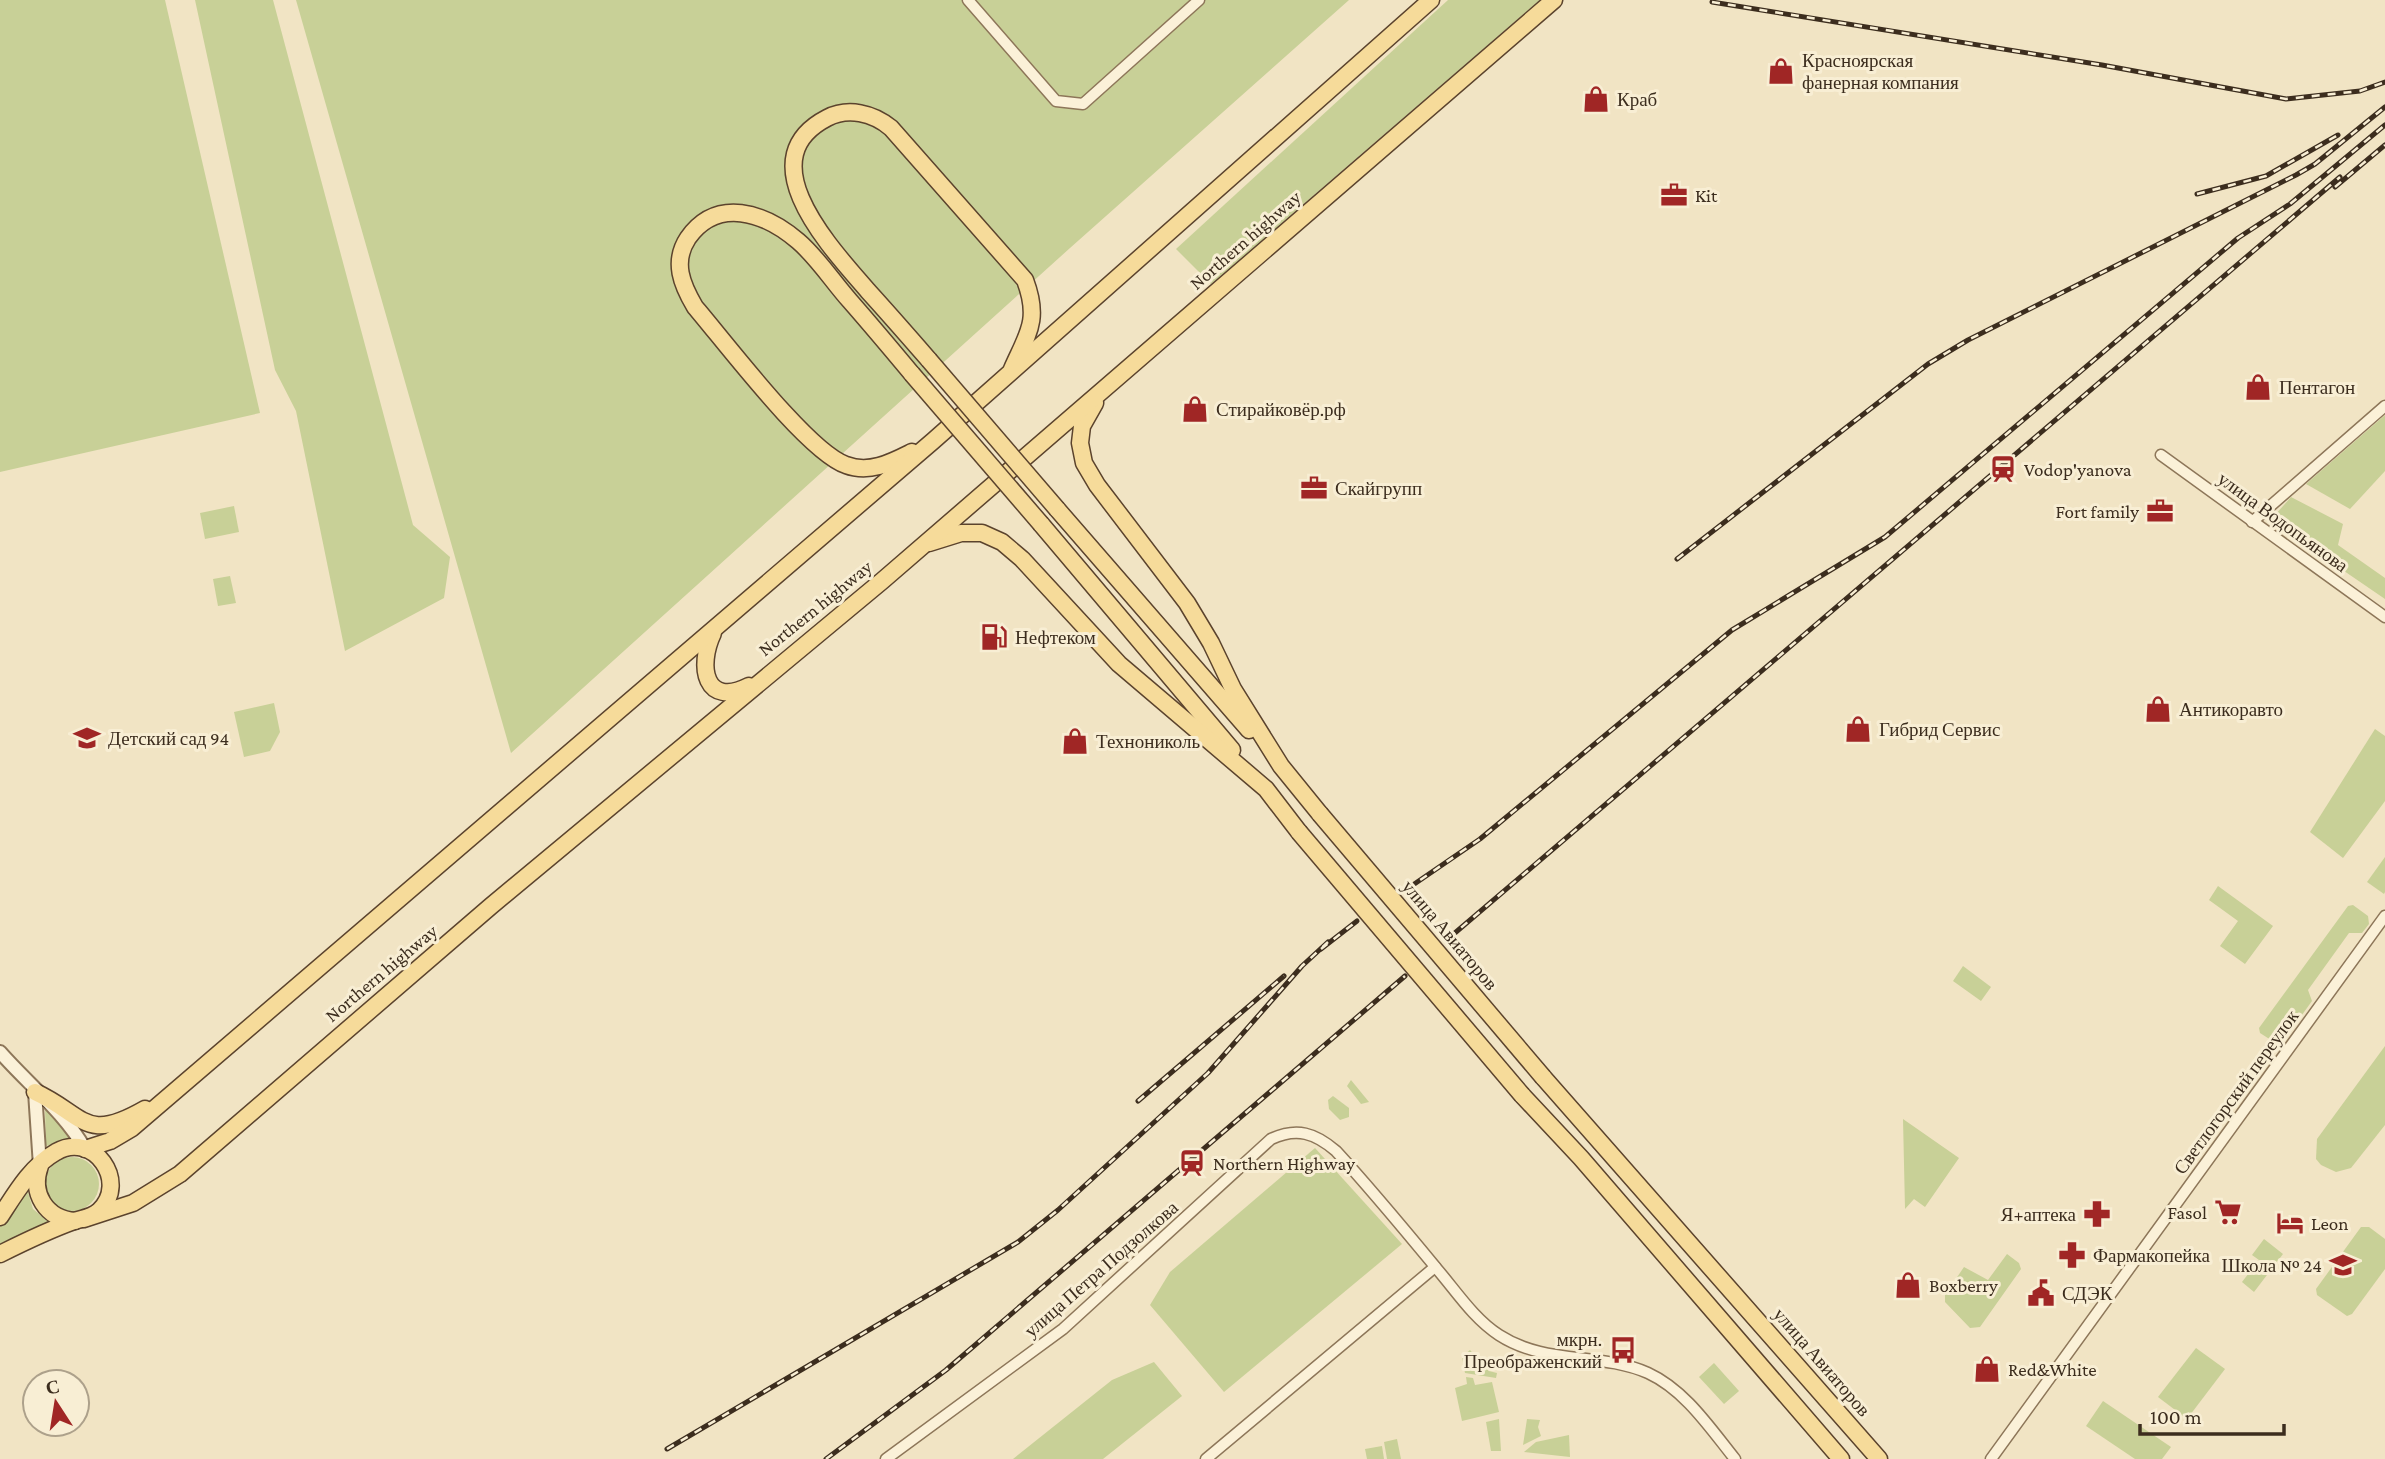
<svg xmlns="http://www.w3.org/2000/svg" width="2385" height="1459" viewBox="0 0 2385 1459" font-family="'Crimson Pro',serif">
<style>
.green{fill:#c8d097}
.lines{fill:none;stroke-linecap:round;stroke-linejoin:round}
.minor-casing{stroke:#8d7659;stroke-width:13}
.tertiary-casing{stroke:#8d7659;stroke-width:16}
.primary-casing{stroke:#5b432d;stroke-width:19}
.minor{stroke:#fbf1d8;stroke-width:10}
.tertiary{stroke:#fbf1d8;stroke-width:12}
.primary{stroke:#f6db9a;stroke-width:16}
.rail-casing{stroke:#3c2d1e;stroke-width:5}
.rail{stroke:#f8eed4;stroke-width:2.5;stroke-dasharray:8;stroke-linecap:butt}
.primary-bridge-casing{stroke:#5b432d;stroke-width:19;stroke-linecap:butt}
.primary-bridge{stroke:#f6db9a;stroke-width:16}
.labels{text-anchor:middle;dominant-baseline:central;stroke-width:6;stroke-linejoin:round;paint-order:stroke}
.poi-label{font-size:19px;fill:#3c2d1e;stroke:#f8eed4;text-anchor:start}
.street-label{font-size:19px;fill:#3c2d1e;stroke:#f8eed4}
</style>
<rect width="100%" height="100%" fill="#f1e4c4"/>
<g class="green">
<path d="M0,0H165L260,413L0,472Z"/>
<path d="M195,0H273L413,525L450,557L444,598L345,651L296,411L275,370Z"/>
<path d="M296,0H1349L1070,248L511,753Z"/>
<path d="M1448,0H1540L1211,284L1176,249Z"/>
<path d="M2385,415V471L2350,509L2306,484Z"/>
<path d="M2291,497L2343,524L2338,545L2385,578V599L2277,525L2275,515Z"/>
<path d="M234,506L239,532L205,539L200,513Z"/>
<path d="M230,576L236,603L218,606L213,579Z"/>
<path d="M274,703L280,732L270,751L244,757L234,712Z"/>
<path d="M2375,729L2385,736V801L2343,858L2310,832Z"/>
<path d="M2385,857V892L2384,894L2367,882Z"/>
<path d="M2218,886L2273,926L2245,964L2220,946L2238,921L2209,900Z"/>
<path d="M2353,905L2368,916L2369,924L2362,933H2349L2308,990L2312,1001L2284,1040L2274,1042L2260,1033L2259,1028L2348,906Z"/>
<path d="M1963,966L1991,987L1981,1001L1953,981Z"/>
<path d="M2385,1046V1125L2351,1168L2336,1172L2321,1165L2316,1159L2317,1139Z"/>
<path d="M1351,1080L1369,1102L1361,1104L1347,1086Z"/>
<path d="M1333,1096L1349,1108V1117L1340,1120L1329,1109L1328,1100Z"/>
<path d="M45,1108L75,1138L46,1146Z"/>
<path d="M1903,1119L1959,1158L1925,1207L1914,1199L1905,1209Z"/>
<path d="M1315,1148L1402,1244L1224,1392L1150,1305L1170,1272Z"/>
<circle cx="72" cy="1184" r="27"/>
<path d="M27,1189L33,1209L51,1224L0,1246V1225Z"/>
<path d="M2361,1227H2369L2385,1239V1269L2352,1314L2347,1316L2317,1295L2316,1289Z"/>
<path d="M2264,1239L2283,1254L2254,1292L2242,1282L2259,1260L2252,1255Z"/>
<path d="M2007,1254L2019,1263L2021,1269L1980,1327L1970,1328L1945,1302V1295L1964,1267L1988,1280Z"/>
<path d="M2196,1348L2225,1369L2187,1419L2158,1397Z"/>
<path d="M1470,1350L1489,1371L1497,1373L1496,1378L1465,1373L1462,1357Z"/>
<path d="M1154,1362L1182,1396L1103,1459H1013L1112,1380Z"/>
<path d="M1714,1363L1739,1391L1724,1404L1699,1377Z"/>
<path d="M1466,1377L1473,1378L1475,1385L1492,1382L1499,1412L1462,1421L1455,1388L1467,1384Z"/>
<path d="M2103,1401L2171,1447L2162,1459H2135L2086,1426Z"/>
<path d="M1499,1419L1501,1451H1491L1486,1422Z"/>
<path d="M1527,1419L1540,1420L1538,1427L1541,1436L1523,1445Z"/>
<path d="M1569,1435L1570,1457L1524,1452L1536,1442Z"/>
<path d="M1397,1439L1401,1459H1387L1384,1442Z"/>
<path d="M1382,1446L1384,1459H1367L1365,1449Z"/>
</g>
<g class="lines">
<defs>
<g id="minor">
<path d="M968,0L1056,101L1083,104L1199,0"/>
<path d="M2161,455L2385,617"/>
<path d="M2252,522L2385,406"/>
<path d="M886,1459L1063,1329L1271,1139C1297,1127 1315,1133 1336,1151C1371,1189 1404,1229 1437,1269C1456,1291 1474,1319 1499,1335C1545,1365 1600,1352 1648,1373C1685,1390 1710,1428 1735,1459"/>
<path d="M1206,1459L1435,1267"/>
<path d="M1991,1459L2385,916"/>
</g>
<g id="tertiary">
<path d="M0,1052C28,1084 64,1112 85,1149"/>
<path d="M35,1092L40,1166"/>
</g>
<g id="primary">
<path d="M929,360C909,337 889,314 868,291C833,250 746,160 827,118C848,107 873,113 891,128L1025,280C1040,320 1028,333 1012,369"/>
<path d="M1095,403L1082,426L1080,443L1084,463L1097,485L1187,603L1211,643L1233,689L1281,766L1320,814"/>
<path d="M912,452C892,462 870,474 846,465C808,452 725,342 695,307C682,285 672,262 688,238C717,197 764,212 798,241C817,257 833,282 850,301C871,325 892,350 912,374"/>
<path d="M1057,509L1249,730"/>
<path d="M1041,524L1232,750"/>
<path d="M929,543L961,533H982L1002,542L1022,559L1119,664L1266,789L1299,832"/>
<path d="M713,633C697,667 705,708 749,686"/>
<path d="M1543,1077L1879,1459"/>
<path d="M35,1092C85,1115 84,1144 145,1109"/>
<path d="M1522,1095L1581,1158L1841,1459"/>
<path d="M85,1149L110,1141L132,1128L933,441L1431,0"/>
<path d="M40,1166C30,1193 46,1219 75,1221"/>
<path d="M0,1217C15,1194 31,1166 56,1152C93,1130 130,1182 99,1211C91,1218 83,1218 74,1221C49,1230 24,1242 0,1254"/>
<path d="M84,1219L133,1203L180,1174L491,906L882,581L1554,0"/>
</g>
</defs>
<use href="#minor" class="minor-casing"/>
<use href="#tertiary" class="tertiary-casing"/>
<use href="#primary" class="primary-casing"/>
<use href="#minor" class="minor"/>
<use href="#tertiary" class="tertiary"/>
<use href="#primary" class="primary"/>
<defs>
<g id="rail">
<path d="M1712,2L2102,65L2286,99L2360,91L2385,82"/>
<path d="M2335,187L2385,145"/>
<path d="M2197,194L2266,176L2338,135"/>
<path d="M1677,559L1928,364L1968,340L2296,175L2315,164L2385,107"/>
<path d="M1407,889L1480,839L1732,630L1885,537L2238,238L2290,204L2385,125"/>
<path d="M1449,938L2340,177"/>
<path d="M1321,949L1357,921"/>
<path d="M1138,1101L1284,976"/>
<path d="M667,1449L1018,1242L1058,1210L1208,1073L1302,966L1328,942"/>
<path d="M826,1459L946,1370L1405,976"/>
</g>
</defs>
<use href="#rail" class="rail-casing"/>
<use href="#rail" class="rail"/>
<defs>
<g id="primary-bridge">
<path d="M929,360L1057,509"/>
<path d="M912,374L1041,524"/>
<path d="M1320,814L1543,1077"/>
<path d="M1299,832L1522,1095"/>
</g>
</defs>
<use href="#primary-bridge" class="primary-bridge-casing"/>
<use href="#primary-bridge" class="primary-bridge"/>
</g>
<defs>
<symbol id="shop-bare" viewBox="-9 -9 18 18"><path d="M-5-2.5h2.3a2.7 3.5 0 0 1 5.4 0H5L5.5 6h-11ZM-1.5-2.5h3a1.5 2.3 0 0 0-3 0Z" fill="#a02625" stroke="#f8eed4" stroke-width="2.5" paint-order="stroke"/></symbol>
<symbol id="office-bare" viewBox="-9 -9 18 18"><path d="M-6-3h4V-5.5h4V-3h4V5H-6ZM-1-4.5V-3h2v-1.5ZM-6 0V1H6V0Z" fill="#a02625" stroke="#f8eed4" stroke-width="2.5" paint-order="stroke"/></symbol>
<symbol id="station-bare" viewBox="-9 -9 18 18"><path d="M-3-6H3Q5-6 5-4V2Q5 4 3 4L4.5 6H3L1.5 4h-3L-3 6H-4.5L-3 4Q-5 4-5 2V-4Q-5-6-3-6ZM-3.5-4v3h7v-3ZM-3.5 1v1.5H-2V1ZM2 1v1.5H3.5V1Z" fill="#a02625" stroke="#f8eed4" stroke-width="2.5" paint-order="stroke"/></symbol>
<symbol id="fuel-bare" viewBox="-9 -9 18 18"><path d="M-5.5-6h7V0h2V4h1.3V-2.5L3-4.5l.8-.8L6-3V5H2.5V1h-1V6h-7ZM-4.2-4.7v3.2H.2V-4.7Z" fill="#a02625" stroke="#f8eed4" stroke-width="2.5" paint-order="stroke"/></symbol>
<symbol id="school-bare" viewBox="-9 -9 18 18"><path d="M0-5L7-2L0 1L-7-2ZM-4 1L0 2.5L4 1V4Q0 6-4 4Z" fill="#a02625" stroke="#f8eed4" stroke-width="2.5" paint-order="stroke"/></symbol>
<symbol id="supermarket-bare" viewBox="-9 -9 18 18"><path d="M-6-5.5h2.5l.6 2H6L4.5 2H-2.5L-4.4-4H-6ZM-1.5 3.2a1.3 1.3 0 1 0 .1 0ZM3 3.2a1.3 1.3 0 1 0 .1 0Z" fill="#a02625" stroke="#f8eed4" stroke-width="2.5" paint-order="stroke"/></symbol>
<symbol id="pharmacy-bare" viewBox="-9 -9 18 18"><path d="M-2-6h4v4h4v4h-4v4h-4v-4h-4v-4h4Z" fill="#a02625" stroke="#f8eed4" stroke-width="2.5" paint-order="stroke"/></symbol>
<symbol id="hotel-bare" viewBox="-9 -9 18 18"><path d="M-6-4.5h1.5V1H6V5H4.5V3h-9V5H-6ZM-4 0a1.8 1.8 0 1 1 3.6 0ZM.5 0V-2.5h3Q6-2.5 6 0Z" fill="#a02625" stroke="#f8eed4" stroke-width="2.5" paint-order="stroke"/></symbol>
<symbol id="civic-bare" viewBox="-9 -9 18 18"><path d="M-.6-6.5H3V-4.5H.6V-3L4-1V1h2V6H-6V1h2V-1L-.6-3ZM-1.2 2.5V6h2.4V2.5Z" fill="#a02625" stroke="#f8eed4" stroke-width="2.5" paint-order="stroke"/></symbol>
<symbol id="bus-bare" viewBox="-9 -9 18 18"><path d="M-5-6H5V4H4V6H2V4H-2V6H-4V4H-5ZM-3.5-4V0h7V-4ZM-3.5 1.2v1.5H-2V1.2ZM2 1.2v1.5H3.5V1.2Z" fill="#a02625" stroke="#f8eed4" stroke-width="2.5" paint-order="stroke"/></symbol>
</defs>
<g fill-rule="evenodd">
<use href="#shop-bare" x="1762" y="52" width="38" height="38"/>
<use href="#shop-bare" x="1577" y="80" width="38" height="38"/>
<use href="#office-bare" x="1655" y="176" width="38" height="38"/>
<use href="#shop-bare" x="2239" y="368" width="38" height="38"/>
<use href="#shop-bare" x="1176" y="390" width="38" height="38"/>
<use href="#station-bare" x="1984" y="450" width="38" height="38"/>
<use href="#office-bare" x="1295" y="469" width="38" height="38"/>
<use href="#office-bare" x="2141" y="492" width="38" height="38"/>
<use href="#fuel-bare" x="975" y="618" width="38" height="38"/>
<use href="#shop-bare" x="2139" y="690" width="38" height="38"/>
<use href="#shop-bare" x="1839" y="710" width="38" height="38"/>
<use href="#school-bare" x="68" y="719" width="38" height="38"/>
<use href="#shop-bare" x="1056" y="722" width="38" height="38"/>
<use href="#station-bare" x="1173" y="1144" width="38" height="38"/>
<use href="#supermarket-bare" x="2209" y="1193" width="38" height="38"/>
<use href="#pharmacy-bare" x="2078" y="1195" width="38" height="38"/>
<use href="#hotel-bare" x="2271" y="1204" width="38" height="38"/>
<use href="#pharmacy-bare" x="2053" y="1236" width="38" height="38"/>
<use href="#school-bare" x="2324" y="1246" width="38" height="38"/>
<use href="#shop-bare" x="1889" y="1266" width="38" height="38"/>
<use href="#civic-bare" x="2022" y="1274" width="38" height="38"/>
<use href="#bus-bare" x="1604" y="1331" width="38" height="38"/>
<use href="#shop-bare" x="1968" y="1350" width="38" height="38"/>
</g>
<g class="labels">
<g class="poi-label">
<text x="1802" y="60">Красноярская<tspan x="1802" dy="22">фанерная компания</tspan></text>
<text x="1617" y="99">Краб</text>
<text x="1695" y="195">Kit</text>
<text x="2279" y="387">Пентагон</text>
<text x="1216" y="409">Стирайковёр.рф</text>
<text x="2024" y="469">Vodop'yanova</text>
<text x="1335" y="488">Скайгрупп</text>
<text x="2139" y="511" text-anchor="end">Fort family</text>
<text x="1015" y="637">Нефтеком</text>
<text x="2179" y="709">Антикоравто</text>
<text x="1879" y="729">Гибрид Сервис</text>
<text x="108" y="738">Детский сад 94</text>
<text x="1096" y="741">Технониколь</text>
<text x="1213" y="1163">Northern Highway</text>
<text x="2207" y="1212" text-anchor="end">Fasol</text>
<text x="2076" y="1214" text-anchor="end">Я+аптека</text>
<text x="2311" y="1223">Leon</text>
<text x="2093" y="1255">Фармакопейка</text>
<text x="2322" y="1265" text-anchor="end">Школа № 24</text>
<text x="1929" y="1285">Boxberry</text>
<text x="2062" y="1293">СДЭК</text>
<text x="1602" y="1339" text-anchor="end">мкрн.<tspan x="1602" dy="22">Преображенский</tspan></text>
<text x="2008" y="1369">Red&amp;White</text>
</g>
<g class="street-label">
<text transform="translate(1245 240) rotate(-41)">Northern highway</text>
<text transform="translate(2283 522) rotate(36)">улица Водопьянова</text>
<text transform="translate(815 608) rotate(-39)">Northern highway</text>
<text transform="translate(1450 935) rotate(50)">улица Авиаторов</text>
<text transform="translate(381 973) rotate(-40)">Northern highway</text>
<text transform="translate(2236 1092) rotate(-54)">Светлогорский переулок</text>
<text transform="translate(1101 1269) rotate(-41)">улица Петра Подзолкова</text>
<text transform="translate(1822 1362) rotate(49)">улица Авиаторов</text>
</g>
</g>
<g transform="translate(56 1403) rotate(348)"><circle r="33" fill="#f8eed4" stroke="#ada18b" stroke-width="2"/>
<path d="M0-5L12 26L0 18L-12 26Z" fill="#a02625"/>
<text y="-10" font-size="19" font-weight="bold" text-anchor="middle" fill="#3c2d1e">С</text>
</g>
<path d="M2140 1424v10h144v-10" fill="none" stroke="#3c2d1e" stroke-width="3.5"/>
<text x="2150" y="1424" font-size="21" fill="#3c2d1e" stroke="#f8eed4" stroke-width="5" paint-order="stroke">100 m</text>
</svg>
